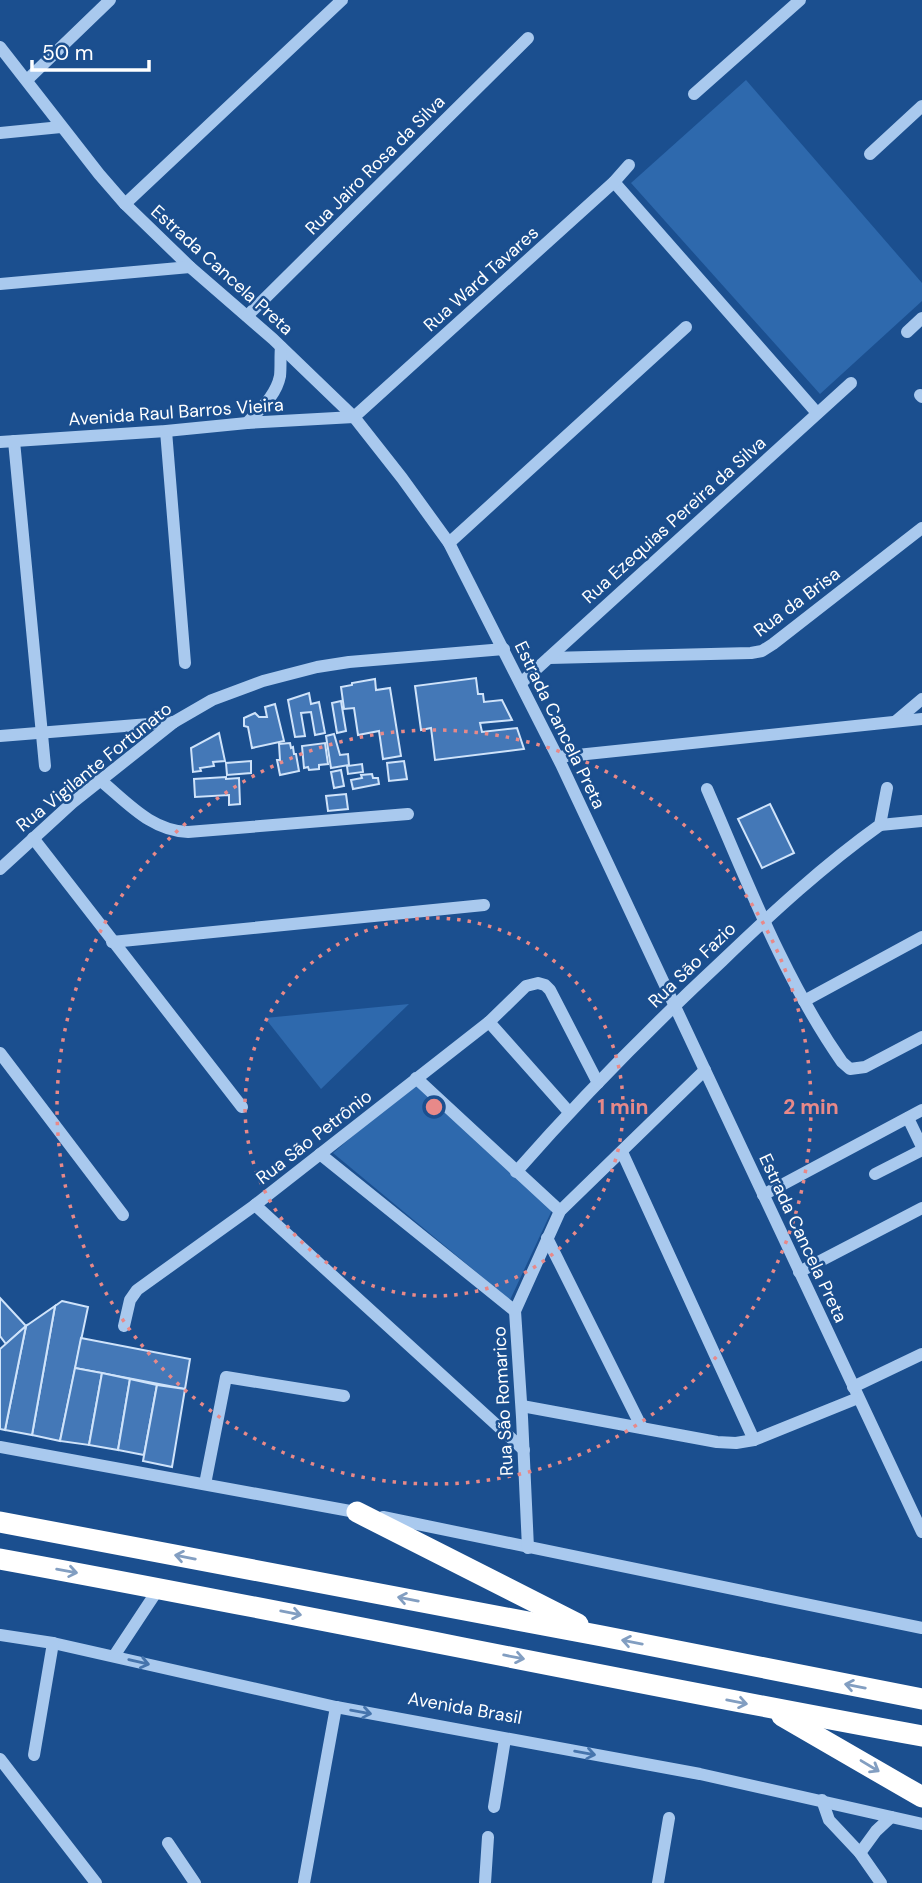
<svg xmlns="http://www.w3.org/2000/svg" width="922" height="1883" viewBox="0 0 922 1883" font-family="'DM Sans',sans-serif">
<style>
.green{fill:#2e69ad}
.building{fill:#4478b7;stroke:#cfe3fa;stroke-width:2}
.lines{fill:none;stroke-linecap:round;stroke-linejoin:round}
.minor{stroke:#a9c9ee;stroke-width:12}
.highway{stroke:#fff;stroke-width:21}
.oneway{stroke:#829ec1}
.oneway2{stroke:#4674ac}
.ring{fill:none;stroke:#e88989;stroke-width:3.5;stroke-dasharray:3.5 7}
.labels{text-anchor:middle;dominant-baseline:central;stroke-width:5;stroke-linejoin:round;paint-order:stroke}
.street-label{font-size:18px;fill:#fff;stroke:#1b4f8f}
.centre{fill:#e88989;stroke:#1b4f8f;stroke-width:3.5}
.ring-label{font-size:21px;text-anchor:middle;font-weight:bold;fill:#e88989;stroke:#1b4f8f;stroke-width:5;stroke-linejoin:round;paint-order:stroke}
</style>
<rect width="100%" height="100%" fill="#1b4f8f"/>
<g class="green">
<path d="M746,80L922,283V301L820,394L631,183Z"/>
<path d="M409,1004L321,1089L265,1018Z"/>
<path d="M414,1083L552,1210L510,1300L333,1153Z"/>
</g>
<g class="building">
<path d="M476,678L478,694H483L484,702L502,700L512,720L480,723L482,732L517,728L524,749L435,760L431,728L421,730L415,686Z"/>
<path d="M375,679L376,690L390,688L401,756L383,759L379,731L358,735L354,708L344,709L341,687L352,685V683Z"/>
<path d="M309,693L311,704L319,702L325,733L315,735L311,712L301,713L305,736L295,737L288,700Z"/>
<path d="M341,701L346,731L337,733L332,703Z"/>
<path d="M275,704L284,741L252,748L248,727L244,726V718L255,713L259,717H267L265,707Z"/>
<path d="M219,733L225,761L213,762L214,766L200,768L201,771L193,772L191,748Z"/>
<path d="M334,734L340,755L348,754L349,765L331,768L326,736Z"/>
<path d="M290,743L291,748L293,747L294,754H296L299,771L280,775L277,760H280L279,744Z"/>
<path d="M325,743L328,764L319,765V769L309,770L308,767L304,768L302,746Z"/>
<path d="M251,761V773L227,775L226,763Z"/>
<path d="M404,761L407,779L389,781L387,763Z"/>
<path d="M362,764L363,772L348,774L347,766Z"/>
<path d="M341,770L344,786L334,788L331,772Z"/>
<path d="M372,774L373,778H378L379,784L353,789L351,780L362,778L361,775Z"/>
<path d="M226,777V779L239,778L240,804L229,805V795L195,797L194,779Z"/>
<path d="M346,794L348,809L328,811L326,796Z"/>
<path d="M770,804L794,853L762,868L738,819Z"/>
<path d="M0,1298L26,1326L6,1344L0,1336Z"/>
<path d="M62,1301L88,1307L60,1441L32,1435L55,1306Z"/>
<path d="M55,1306L32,1435L5,1430L26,1326Z"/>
<path d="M26,1326L5,1430L0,1429V1349Z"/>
<path d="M81,1338L190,1359L185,1389L75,1368Z"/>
<path d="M75,1368L102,1373L89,1445L60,1441Z"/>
<path d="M102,1373L130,1379L118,1450L89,1445Z"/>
<path d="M130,1379L157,1385L144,1455L118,1450Z"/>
<path d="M157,1385L185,1389L172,1467L143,1461Z"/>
</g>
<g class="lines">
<g class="minor">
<path d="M0,47L99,174L125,204L190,267L273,339L354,417L402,478L449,543L561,764L922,1532"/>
<path d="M27,80L110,0"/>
<path d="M694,94L800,0"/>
<path d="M0,133L61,127"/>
<path d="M870,154L922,106"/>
<path d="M614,182L817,413"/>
<path d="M125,204L342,0"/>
<path d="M0,284L190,267"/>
<path d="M247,316L528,38"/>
<path d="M907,332L922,318"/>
<path d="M920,395L922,397"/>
<path d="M247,423C260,409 276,396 280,376C281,367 280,356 281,347"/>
<path d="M166,431L185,663"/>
<path d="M14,441L45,766"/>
<path d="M0,442L166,431L247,423L354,417L614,182L629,165"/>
<path d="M449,543L686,327"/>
<path d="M549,658L751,653L762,651L773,644L922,528"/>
<path d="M521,683L851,383"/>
<path d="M896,721L922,699"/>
<path d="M0,736L174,722"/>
<path d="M558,757L922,719"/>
<path d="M100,780C127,802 151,831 188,832L408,814"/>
<path d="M707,789C747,881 784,979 842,1062L850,1069L865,1067L922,1037"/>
<path d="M880,825L922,821"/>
<path d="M33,838L242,1107"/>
<path d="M0,869L72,803L174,722L212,700L263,681L317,667L349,662L504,649"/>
<path d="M112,942L484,905"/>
<path d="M804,1001L922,937"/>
<path d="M489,1022L569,1112"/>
<path d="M0,1053L123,1215"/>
<path d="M416,1078L560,1211"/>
<path d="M908,1118L922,1147"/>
<path d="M622,1152L754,1440"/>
<path d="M320,1154L515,1311"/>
<path d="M516,1172C581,1098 650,1028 722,961C772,913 824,865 880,825L887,788"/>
<path d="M875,1174L922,1150"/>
<path d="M763,1195L922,1110"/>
<path d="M255,1205L524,1450"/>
<path d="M547,1238L642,1428"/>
<path d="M799,1272L922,1208"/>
<path d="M124,1326L130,1300L137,1290L255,1205L489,1022L526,986L538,983L545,985L550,990L598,1083"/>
<path d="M853,1387L922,1354"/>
<path d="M522,1406L717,1442L736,1443L754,1440L858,1398"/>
<path d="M0,1447L361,1513"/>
<path d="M205,1484L226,1377L344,1396"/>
<path d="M383,1517L922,1628"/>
<path d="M528,1548L522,1417L515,1311L560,1211L705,1070"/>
<path d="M0,1635L53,1643L336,1707L700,1774L922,1824"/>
<path d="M114,1656L159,1588"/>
<path d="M34,1755L53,1643"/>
<path d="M0,1759L96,1883"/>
<path d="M822,1800L829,1820L860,1853L881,1883"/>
<path d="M494,1807L505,1739"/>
<path d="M168,1843L195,1883"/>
<path d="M860,1853L876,1831L891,1817"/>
<path d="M304,1883L336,1707"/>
<path d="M485,1883L488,1837"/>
<path d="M658,1883L669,1818"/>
</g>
<g class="highway">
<path d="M357,1512L578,1624"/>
<path d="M0,1522L602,1636L922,1699"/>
<path d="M0,1559C308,1615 614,1680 922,1736"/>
<path d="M782,1716L922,1797"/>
</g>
</g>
<defs><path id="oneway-shaft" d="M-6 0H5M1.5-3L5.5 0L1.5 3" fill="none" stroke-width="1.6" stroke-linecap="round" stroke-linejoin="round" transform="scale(1.75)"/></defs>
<g class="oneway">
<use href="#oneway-shaft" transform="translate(185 1557) rotate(-169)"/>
<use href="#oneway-shaft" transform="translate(67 1571) rotate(10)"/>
<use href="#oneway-shaft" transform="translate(408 1599) rotate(-169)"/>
<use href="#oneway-shaft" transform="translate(291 1613) rotate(11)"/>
<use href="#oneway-shaft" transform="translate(632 1642) rotate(-169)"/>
<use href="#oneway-shaft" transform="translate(514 1657) rotate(11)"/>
<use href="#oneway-shaft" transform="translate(855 1686) rotate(-169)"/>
<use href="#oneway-shaft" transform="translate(737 1702) rotate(11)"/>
<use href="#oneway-shaft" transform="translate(870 1766) rotate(31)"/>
</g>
<g class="oneway2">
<use href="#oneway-shaft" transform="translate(139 1662) rotate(13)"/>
<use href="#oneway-shaft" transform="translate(361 1712) rotate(10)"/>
<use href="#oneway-shaft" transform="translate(585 1753) rotate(10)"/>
</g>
<g class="ring">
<circle cx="434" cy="1107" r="189"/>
<circle cx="434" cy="1107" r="377"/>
</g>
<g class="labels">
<g class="street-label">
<text transform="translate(375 165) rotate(-45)">Rua Jairo Rosa da Silva</text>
<text transform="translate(222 270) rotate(42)">Estrada Cancela Preta</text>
<text transform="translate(481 279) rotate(-42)">Rua Ward Tavares</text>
<text transform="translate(176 412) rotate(-4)">Avenida Raul Barros Vieira</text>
<text transform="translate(674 520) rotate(-42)">Rua Ezequias Pereira da Silva</text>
<text transform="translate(797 602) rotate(-37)">Rua da Brisa</text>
<text transform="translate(560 725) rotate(64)">Estrada Cancela Preta</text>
<text transform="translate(94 767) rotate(-39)">Rua Vigilante Fortunato</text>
<text transform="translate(692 965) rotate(-44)">Rua São Fazio</text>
<text transform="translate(314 1137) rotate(-38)">Rua São Petrônio</text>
<text transform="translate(803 1238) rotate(65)">Estrada Cancela Preta</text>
<text transform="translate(503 1401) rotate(-93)">Rua São Romarico</text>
<text transform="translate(465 1708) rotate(10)">Avenida Brasil</text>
</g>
</g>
<circle cx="434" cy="1107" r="10" class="centre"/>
<g class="ring-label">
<text x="623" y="1114">1 min</text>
<text x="811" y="1114">2 min</text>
</g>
<path d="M32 60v10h117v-10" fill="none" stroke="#ffffff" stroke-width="3.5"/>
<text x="42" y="60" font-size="21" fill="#ffffff" stroke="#1b4f8f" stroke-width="5" paint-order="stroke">50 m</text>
</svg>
